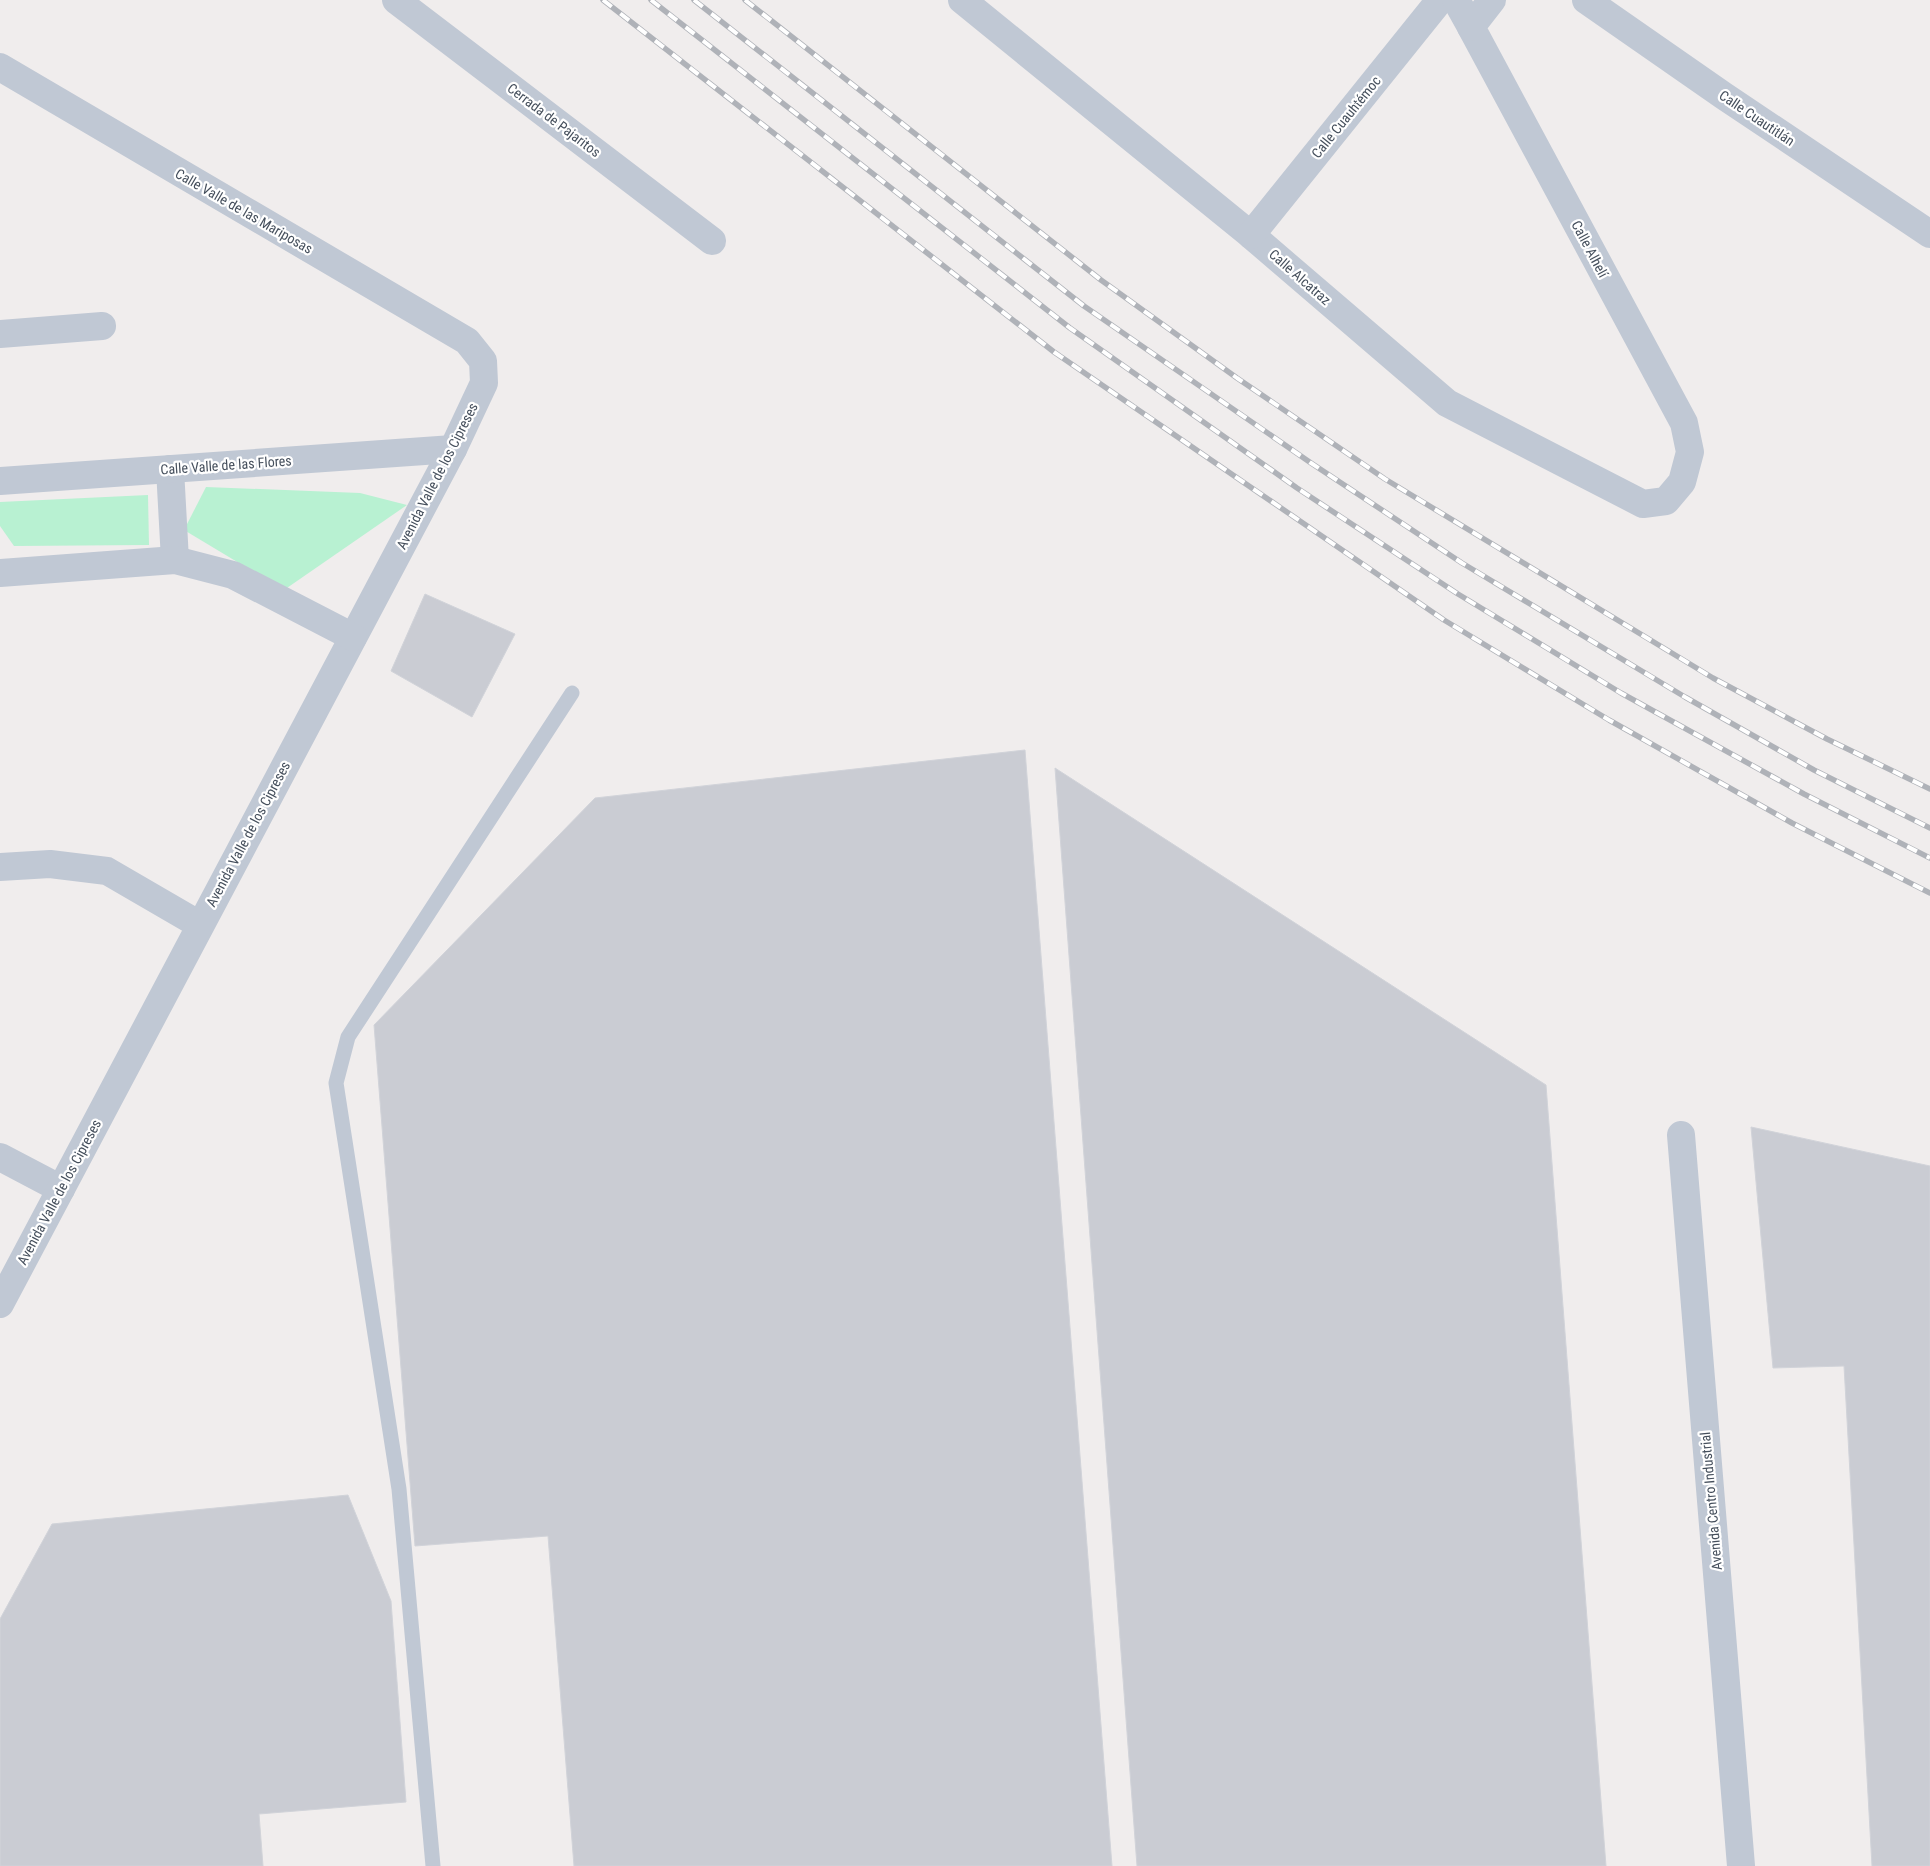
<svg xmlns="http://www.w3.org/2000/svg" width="1930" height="1866" viewBox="0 0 1930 1866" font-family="'Roboto Condensed',sans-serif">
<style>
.green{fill:#b8f1d2}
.building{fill:#caccd3;stroke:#d1d3d9}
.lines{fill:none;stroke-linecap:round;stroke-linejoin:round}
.service{stroke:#c0c8d4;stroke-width:15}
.minor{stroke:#c0c8d4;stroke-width:28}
.tertiary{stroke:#c0c8d4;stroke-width:28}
.rail-casing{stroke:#afb2b8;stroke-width:5.5}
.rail{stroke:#fff;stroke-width:4;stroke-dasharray:11;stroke-linecap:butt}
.labels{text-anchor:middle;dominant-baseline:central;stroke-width:4.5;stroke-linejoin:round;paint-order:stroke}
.street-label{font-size:14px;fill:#454f5c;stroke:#fff}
</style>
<rect width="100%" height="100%" fill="#f0eded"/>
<g class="green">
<path d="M206,487L360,493L407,505L284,590L184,530Z"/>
<path d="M148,495L149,545L14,546L0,526V502Z"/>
</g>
<g class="building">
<path d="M425,594L515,634L472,717L391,671Z"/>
<path d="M1025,750L1112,1866H574L548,1536L415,1546L374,1025L595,798Z"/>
<path d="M1055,768L1546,1085L1606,1866H1137Z"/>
<path d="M1751,1127L1930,1166V1866H1872L1844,1366L1773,1368Z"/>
<path d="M348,1495L391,1601L406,1802L259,1814L263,1866H0V1619L52,1524Z"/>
</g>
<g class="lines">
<path class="service" d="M433,1866L399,1489L336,1083L348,1037L572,693"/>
<g class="minor">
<path d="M396,0L712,241"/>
<path d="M962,0L1251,235L1447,403L1643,504L1666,501L1682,482L1690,452L1684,423L1471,27L1492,0"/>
<path d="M1586,0L1724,96L1930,234"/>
<path d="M1251,235L1440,0"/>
<path d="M0,334L102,326"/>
<path d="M170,469L175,560"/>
<path d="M0,867L50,864L107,871L200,925"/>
<path d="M1681,1135L1741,1866"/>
<path d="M0,1157L61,1189"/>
</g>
<g class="tertiary">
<path d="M1456,0L1471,27"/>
<path d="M0,67L467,341L483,361L484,383L453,449L0,1304"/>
<path d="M0,481L453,449"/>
<path d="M0,573L175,560L233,575L353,637"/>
</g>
<defs>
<g id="rail">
<path d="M603,0L1054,352L1444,620L1609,720L1792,823L1930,893"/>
<path d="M651,0L1070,328L1297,488L1458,594L1621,693L1804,794L1930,858"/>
<path d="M694,0L1084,306L1311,463L1462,563L1685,697L1814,770L1930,828"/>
<path d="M745,0L1101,280L1237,378L1385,479L1713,678L1827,739L1930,789"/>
</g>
</defs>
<use href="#rail" class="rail-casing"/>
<use href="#rail" class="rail"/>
</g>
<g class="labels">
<g class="street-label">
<text transform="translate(1346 117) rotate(-51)">Calle Cuauhtémoc</text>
<text transform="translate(1757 118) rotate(34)">Calle Cuautitlán</text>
<text transform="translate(554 120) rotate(37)">Cerrada de Pajaritos</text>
<text transform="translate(244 211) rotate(30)">Calle Valle de las Mariposas</text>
<text transform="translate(1590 249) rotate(62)">Calle Alhelí</text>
<text transform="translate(1300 277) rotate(41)">Calle Alcatraz</text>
<text transform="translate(226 465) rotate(-4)">Calle Valle de las Flores</text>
<text transform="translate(437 476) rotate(-63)">Avenida Valle de los Cipreses</text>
<text transform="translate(248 834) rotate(-62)">Avenida Valle de los Cipreses</text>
<text transform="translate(59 1192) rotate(-62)">Avenida Valle de los Cipreses</text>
<text transform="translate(1711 1501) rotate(-95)">Avenida Centro Industrial</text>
</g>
</g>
</svg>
